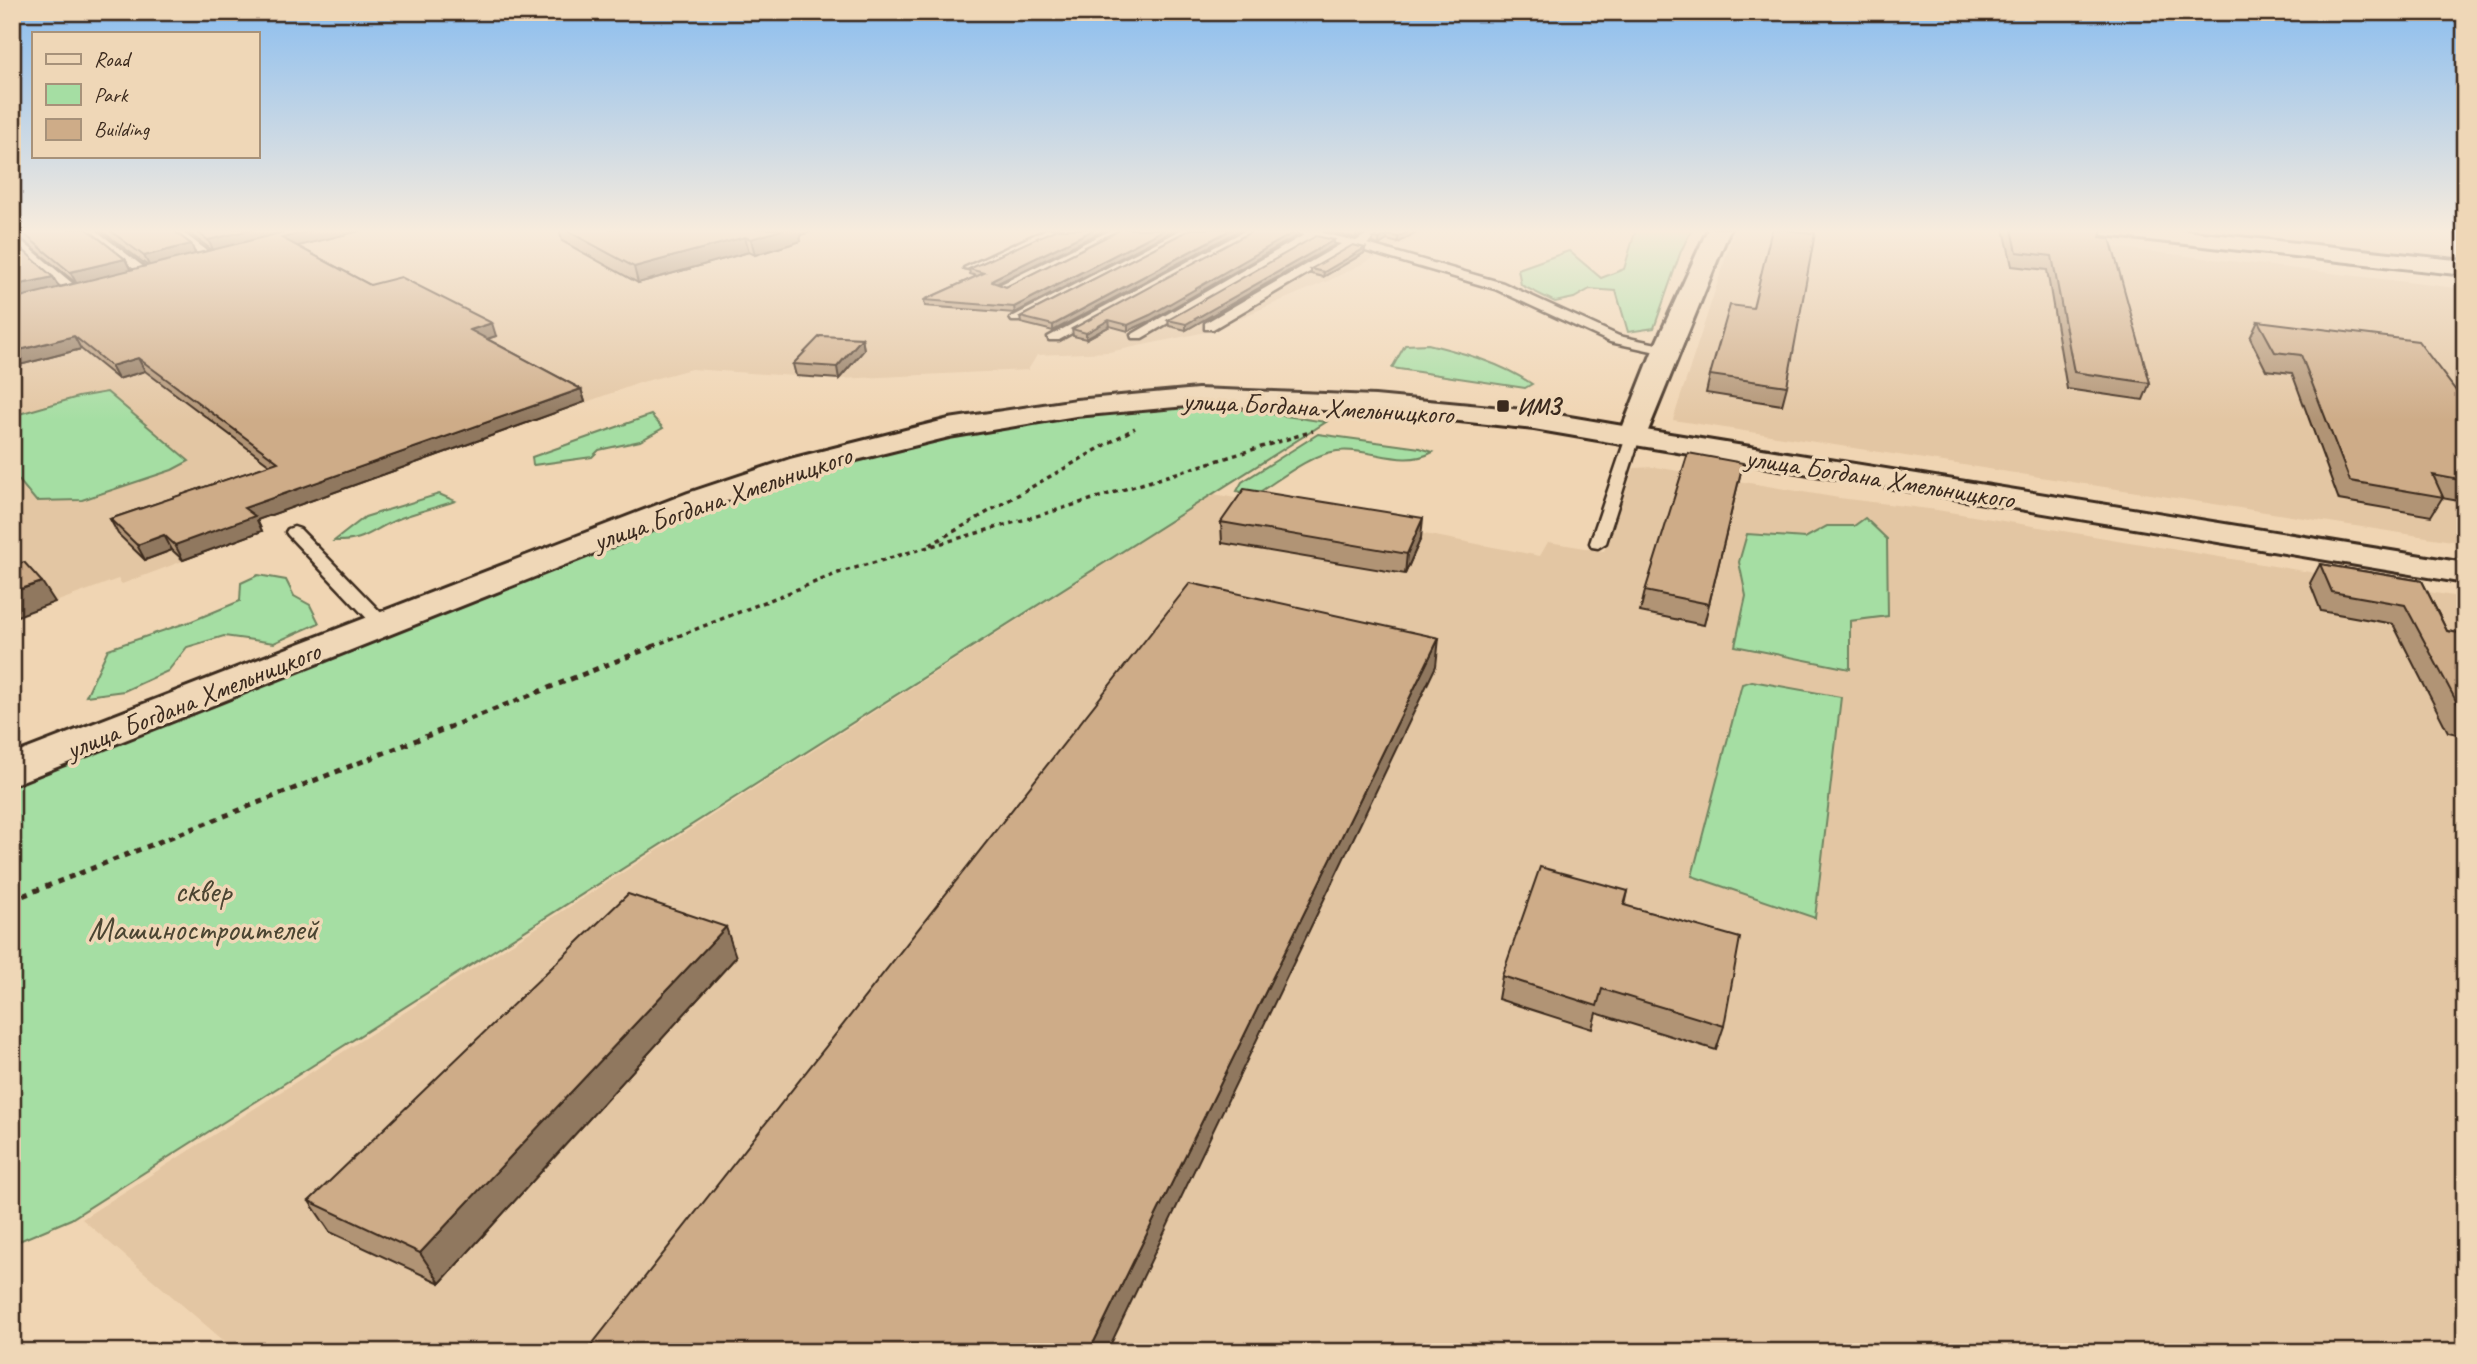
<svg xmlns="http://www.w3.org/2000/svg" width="2477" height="1364" viewBox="0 0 2477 1364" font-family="Caveat,sans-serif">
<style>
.built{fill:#e3c6a3}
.green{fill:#a5dea3;stroke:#708460;stroke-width:2}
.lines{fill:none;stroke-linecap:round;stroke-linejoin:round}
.service-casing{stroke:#3b2a1e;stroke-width:5}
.minor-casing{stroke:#3b2a1e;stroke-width:6}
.secondary-casing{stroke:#3b2a1e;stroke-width:6}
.path-far1{stroke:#3b2a1e;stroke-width:3.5;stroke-dasharray:4.5 4.5;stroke-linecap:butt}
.path{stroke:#3b2a1e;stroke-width:5;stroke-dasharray:6 6;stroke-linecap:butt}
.service{fill:#efd7b7;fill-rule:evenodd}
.minor{fill:#efd7b7;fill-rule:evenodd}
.secondary{fill:#efd7b7;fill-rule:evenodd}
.wall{fill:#b19475;stroke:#3b2a1e;stroke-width:2}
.shaded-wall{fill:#90785f;stroke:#3b2a1e;stroke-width:2}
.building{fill:#ceac88;stroke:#3b2a1e;stroke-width:2}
.poi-dot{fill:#3b2a1e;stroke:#efd7b7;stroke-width:2.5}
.labels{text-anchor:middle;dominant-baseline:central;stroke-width:7;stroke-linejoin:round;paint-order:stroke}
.far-poi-label{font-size:23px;font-weight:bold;fill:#3b2a1e;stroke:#efd7b7;text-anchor:start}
.street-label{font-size:28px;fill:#3b2a1e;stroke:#efd7b7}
.near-park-label{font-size:33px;fill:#4b4532;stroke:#efd7b7}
</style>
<rect width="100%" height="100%" fill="#f0d5b3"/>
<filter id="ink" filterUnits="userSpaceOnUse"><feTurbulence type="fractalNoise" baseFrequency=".0143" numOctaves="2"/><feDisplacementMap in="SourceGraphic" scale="14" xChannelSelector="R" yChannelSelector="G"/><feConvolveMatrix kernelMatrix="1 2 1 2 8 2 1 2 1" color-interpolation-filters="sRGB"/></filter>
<g filter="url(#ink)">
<g class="built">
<path d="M12,229H1432L1330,280L1206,332L1109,352L1037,355L1028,370L839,379L691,369L642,382L252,522L262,531L122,584L118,579L12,618Z"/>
<path d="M1735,229H1960L2465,289V543L1673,420Z"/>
<path d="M2184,229H2465V259Z"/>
<path d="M1655,467L1839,498L1937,510L2465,598V1352H237L82,1219L1214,494L1540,556L1548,542L1604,551L1634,468Z"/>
</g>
<g class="green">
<path d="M1636,229H1692L1681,251L1654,328L1628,332L1616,291L1590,289L1574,298L1555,302L1521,285L1518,269L1569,251L1601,278L1624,269Z"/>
<path d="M1428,344C1464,353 1501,363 1532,384L1525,388L1392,368L1405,345Z"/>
<path d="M107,392L189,461L172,470L82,500L36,501L12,472V416L78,397Z"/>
<path d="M1191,402L1326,422L71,1219L12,1244V780L714,502L896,446L1007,423Z"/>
<path d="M651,415L663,428L640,441L599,450L592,457L533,465L532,457Z"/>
<path d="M1318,434L1420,448L1433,452C1402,469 1370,447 1337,451C1308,455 1279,480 1255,495L1237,491L1242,482Z"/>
<path d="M439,494L455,501C436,508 415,512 396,520C370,531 365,542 334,541L365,517Z"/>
<path d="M1865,518L1887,539L1888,616L1850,621V669L1735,646L1746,596L1739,562L1747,534L1805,538L1827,526H1854Z"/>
<path d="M258,575L286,580L294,596L310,605L319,623L274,643L224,636L187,647L168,671L124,691L86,696L108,649L192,621L240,601L241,583Z"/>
<path d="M1752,681L1841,697L1815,918L1692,876L1742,684Z"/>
</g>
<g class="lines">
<defs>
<g id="service">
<path d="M82,229H94L153,274L143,276Z"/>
<path d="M166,229H178L217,258L207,260Z"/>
<path d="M1047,229H1061L974,270L964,268Z"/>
<path d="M1113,229H1127L1005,290L995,287Z"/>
<path d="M1182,229H1196L1020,321H1012L1010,318Z"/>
<path d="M1248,229H1261L1059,340H1049L1048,337Z"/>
<path d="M1289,229H1323V233L1356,241L1375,229H1388L1367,244L1503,283L1619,336L1671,347L1673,350L1666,354L1610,342L1495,289L1352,247L1213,329H1205V323L1341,244L1315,238L1142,338H1132L1131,335L1304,235Z"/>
<path d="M12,233L78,288V294H70L12,242Z"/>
<path d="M1633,433L1640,437L1606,543L1598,548L1592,547L1590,543L1626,437Z"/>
<path d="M294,527L300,529L389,621L392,625L389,629H377L288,535L286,532L288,529Z"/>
</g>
<path id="minor" d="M1633,428L2465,563V583L1623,443L1618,437L1623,431Z"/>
<g id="secondary">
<path d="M1708,229H1730L1643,443L1633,446L1534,429L1375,412L1198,405L1076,416L949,437L812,471L710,507L12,785V755L688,493L790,459L949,419L1076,400L1198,389L1375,396L1534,411L1623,426L1653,350Z"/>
<path d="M2093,229H2166L2465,261V275L2104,235L2096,234Z"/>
</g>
</defs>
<use href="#service" class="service-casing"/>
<use href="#minor" class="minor-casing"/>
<use href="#secondary" class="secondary-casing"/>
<g class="path-far1">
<path d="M930,545L1135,428"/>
<path d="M653,646L841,572L1054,511L1313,431"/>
</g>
<path class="path" d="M12,900L657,645"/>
<use href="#service" class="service"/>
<use href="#minor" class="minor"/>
<use href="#secondary" class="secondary"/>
</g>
<g class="wall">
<path d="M12,229H87L125,259L131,270L148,266L99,229H171L191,244L195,254L212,250L183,229H367L297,246L370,285L496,336L487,339L581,389L585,402L257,520L262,531L183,560L172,550L145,560L118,534L110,519L270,465L145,371L118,379L81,349L12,367L59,287L76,283L12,231Z"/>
<path d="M559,229H822L800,235L801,241L755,255L749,252L638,283L562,241Z"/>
<path d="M1057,229L996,284L1006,287L1121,229L1015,313L925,306L924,300L977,276L970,274L969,269Z"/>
<path d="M1191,229L1053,331L1021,323L1020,317Z"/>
<path d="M1325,229H1370L1356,238L1326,231Z"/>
<path d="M1421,229L1398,243L1387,240L1379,245L1373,243V238Z"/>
<path d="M2004,229H2102L2100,237L2150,383L2143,400L2067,389L2047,270L2012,266Z"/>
<path d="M2432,229H2465V233Z"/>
<path d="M1298,230V235L1150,321L1128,331L1110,326L1086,339L1073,336L1072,329Z"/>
<path d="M1334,245L1186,330L1169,326L1168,320Z"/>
<path d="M1365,248L1364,253L1323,277L1311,274V269Z"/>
<path d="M1753,308L1787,386L1782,405L1706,393L1710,375Z"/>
<path d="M2258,321L2465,400V502L2442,498L2431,516L2339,500L2292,373L2266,370L2250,338Z"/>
<path d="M862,338L864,350L839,379L796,376L793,364Z"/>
<path d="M1743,463L1704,625L1640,612L1645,591Z"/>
<path d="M1221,522L1421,538L1405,574L1222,543Z"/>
<path d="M2320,564L2422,581L2447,631L2465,634V736L2448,732L2393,624L2321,611L2310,583Z"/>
<path d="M1628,891L1625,905L1724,1026L1716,1050L1596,1013L1592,1029L1498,999L1502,976Z"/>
<path d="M736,957L440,1283L330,1232L309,1201Z"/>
</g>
<g class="shaded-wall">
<path d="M254,229H306L214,251L208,240Z"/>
<path d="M317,229H367L286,249L282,238Z"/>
<path d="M785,229H822L800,235L801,241L755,255L751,239Z"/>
<path d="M1095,229H1107L994,285L992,282L993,279Z"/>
<path d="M1165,229H1176L1015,313L1014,307Z"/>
<path d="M1232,229H1242L1053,331V325Z"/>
<path d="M1362,229H1370L1356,238V233Z"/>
<path d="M1412,229H1421L1398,243V237Z"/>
<path d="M1298,230V235L1150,321L1128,331V325Z"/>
<path d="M1387,235V240L1379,245V239Z"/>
<path d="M745,237L749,252L638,283L634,267Z"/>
<path d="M1334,240V245L1186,330V324Z"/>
<path d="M191,244L196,256L150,267L144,256Z"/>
<path d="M1365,248L1364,253L1323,277L1324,272Z"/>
<path d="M125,259L131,271L77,284L70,272Z"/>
<path d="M53,277L60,289L12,300V286Z"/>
<path d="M1109,320L1110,326L1086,339V333Z"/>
<path d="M492,323L496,336L474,343L470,330Z"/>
<path d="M74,336L81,349L12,367V352Z"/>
<path d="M862,338L864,350L839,379L837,367Z"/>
<path d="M138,358L145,371L118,379L111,366Z"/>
<path d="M581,389L585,402L257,520L262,531L183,560L175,545L244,508Z"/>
<path d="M1423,518L1421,538L1405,574L1407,554Z"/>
<path d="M164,535L172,550L145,560L137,545Z"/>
<path d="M42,582L55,602L12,618V592Z"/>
<path d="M1439,638L1436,666L1107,1352H1089Z"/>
<path d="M12,693L18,701L12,704Z"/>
<path d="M726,927L736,957L440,1283L420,1253Z"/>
</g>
<g class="building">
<path d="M18,229H87L125,259L70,272Z"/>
<path d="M108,229H171L191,244L144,256Z"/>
<path d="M193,229H254L208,240Z"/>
<path d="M297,229H317L282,238L370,285L401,277L492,323L470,330L581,389L244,508L255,516L175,545L164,535L137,545L110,519L278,462L138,358L111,366L74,336L12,352V299Z"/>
<path d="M564,229H785L751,239L745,237L634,267Z"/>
<path d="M1057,229H1095L993,279L992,282L1006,287L1122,229H1165L1014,307L924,300L984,273L969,269Z"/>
<path d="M1191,229H1232L1053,325L1020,317Z"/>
<path d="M1256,229L1298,230L1150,315L1128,325L1109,320L1086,333L1072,329Z"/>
<path d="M1341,229H1362L1356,233Z"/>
<path d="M1385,229H1412L1398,237L1387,235L1379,239L1373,238Z"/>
<path d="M1772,229L1815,233L1787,386L1710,375L1730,305L1753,308Z"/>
<path d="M2012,229H2102L2100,237L2110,238L2150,383L2074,372L2052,256L2017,252Z"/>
<path d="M1316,236L1334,240L1186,324L1168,320Z"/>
<path d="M12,240L53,277L12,286Z"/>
<path d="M1353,245L1365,248L1324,272L1311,269Z"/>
<path d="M2258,321L2418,341L2463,400H2465V481L2433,475L2443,497L2350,481L2301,355L2275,352Z"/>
<path d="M820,336L862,338L837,367L793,364Z"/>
<path d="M1688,453L1743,463L1709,604L1645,591Z"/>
<path d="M1244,489L1423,518L1407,554L1221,522Z"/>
<path d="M24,562L42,582L12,592V565Z"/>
<path d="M2320,564L2422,581L2447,631L2465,634V713L2462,712L2405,605L2332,592Z"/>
<path d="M1190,583L1439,638L1089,1352H586Z"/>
<path d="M1540,867L1628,891L1624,905L1740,938L1724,1026L1602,989L1597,1006L1502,976Z"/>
<path d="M628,894L726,927L420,1253L309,1201Z"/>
</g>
</g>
<linearGradient id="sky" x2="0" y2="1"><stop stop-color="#8abdef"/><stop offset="0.55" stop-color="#f8ecdd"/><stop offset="1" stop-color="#f8ecdd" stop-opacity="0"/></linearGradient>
<rect width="2477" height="420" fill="url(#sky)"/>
<rect class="poi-dot" x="1496" y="399" width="14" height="14" rx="3.5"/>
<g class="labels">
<g class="far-poi-label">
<text x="1517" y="406">ИМЗ</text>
</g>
<g class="street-label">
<text transform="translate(1318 407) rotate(3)">улица Богдана Хмельницкого</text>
<text transform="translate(1880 478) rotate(9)">улица Богдана Хмельницкого</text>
<text transform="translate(722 498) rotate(-19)">улица Богдана Хмельницкого</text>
<text transform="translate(193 700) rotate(-22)">улица Богдана Хмельницкого</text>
</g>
<g class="near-park-label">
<text x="203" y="891">сквер<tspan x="203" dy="38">Машиностроителей</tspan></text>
</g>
</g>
<rect width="2477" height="1364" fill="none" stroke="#efd7b7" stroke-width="42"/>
<rect x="21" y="21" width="2435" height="1322" fill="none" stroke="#3b2a1e" stroke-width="2.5" filter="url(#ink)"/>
<rect x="32" y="32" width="228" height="126" fill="#efd7b7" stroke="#a7927a" stroke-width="2"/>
<rect x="46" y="54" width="35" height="10" fill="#efd7b7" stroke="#a7927a" stroke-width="2"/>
<text x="94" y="66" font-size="21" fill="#3b2a1e">Road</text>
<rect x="46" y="84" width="35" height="21" fill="#a5dea3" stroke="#a7927a" stroke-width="2"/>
<text x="94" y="102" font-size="21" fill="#3b2a1e">Park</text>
<rect x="46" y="119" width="35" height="21" fill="#ceac88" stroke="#a7927a" stroke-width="2"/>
<text x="94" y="136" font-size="21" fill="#3b2a1e">Building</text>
</svg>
